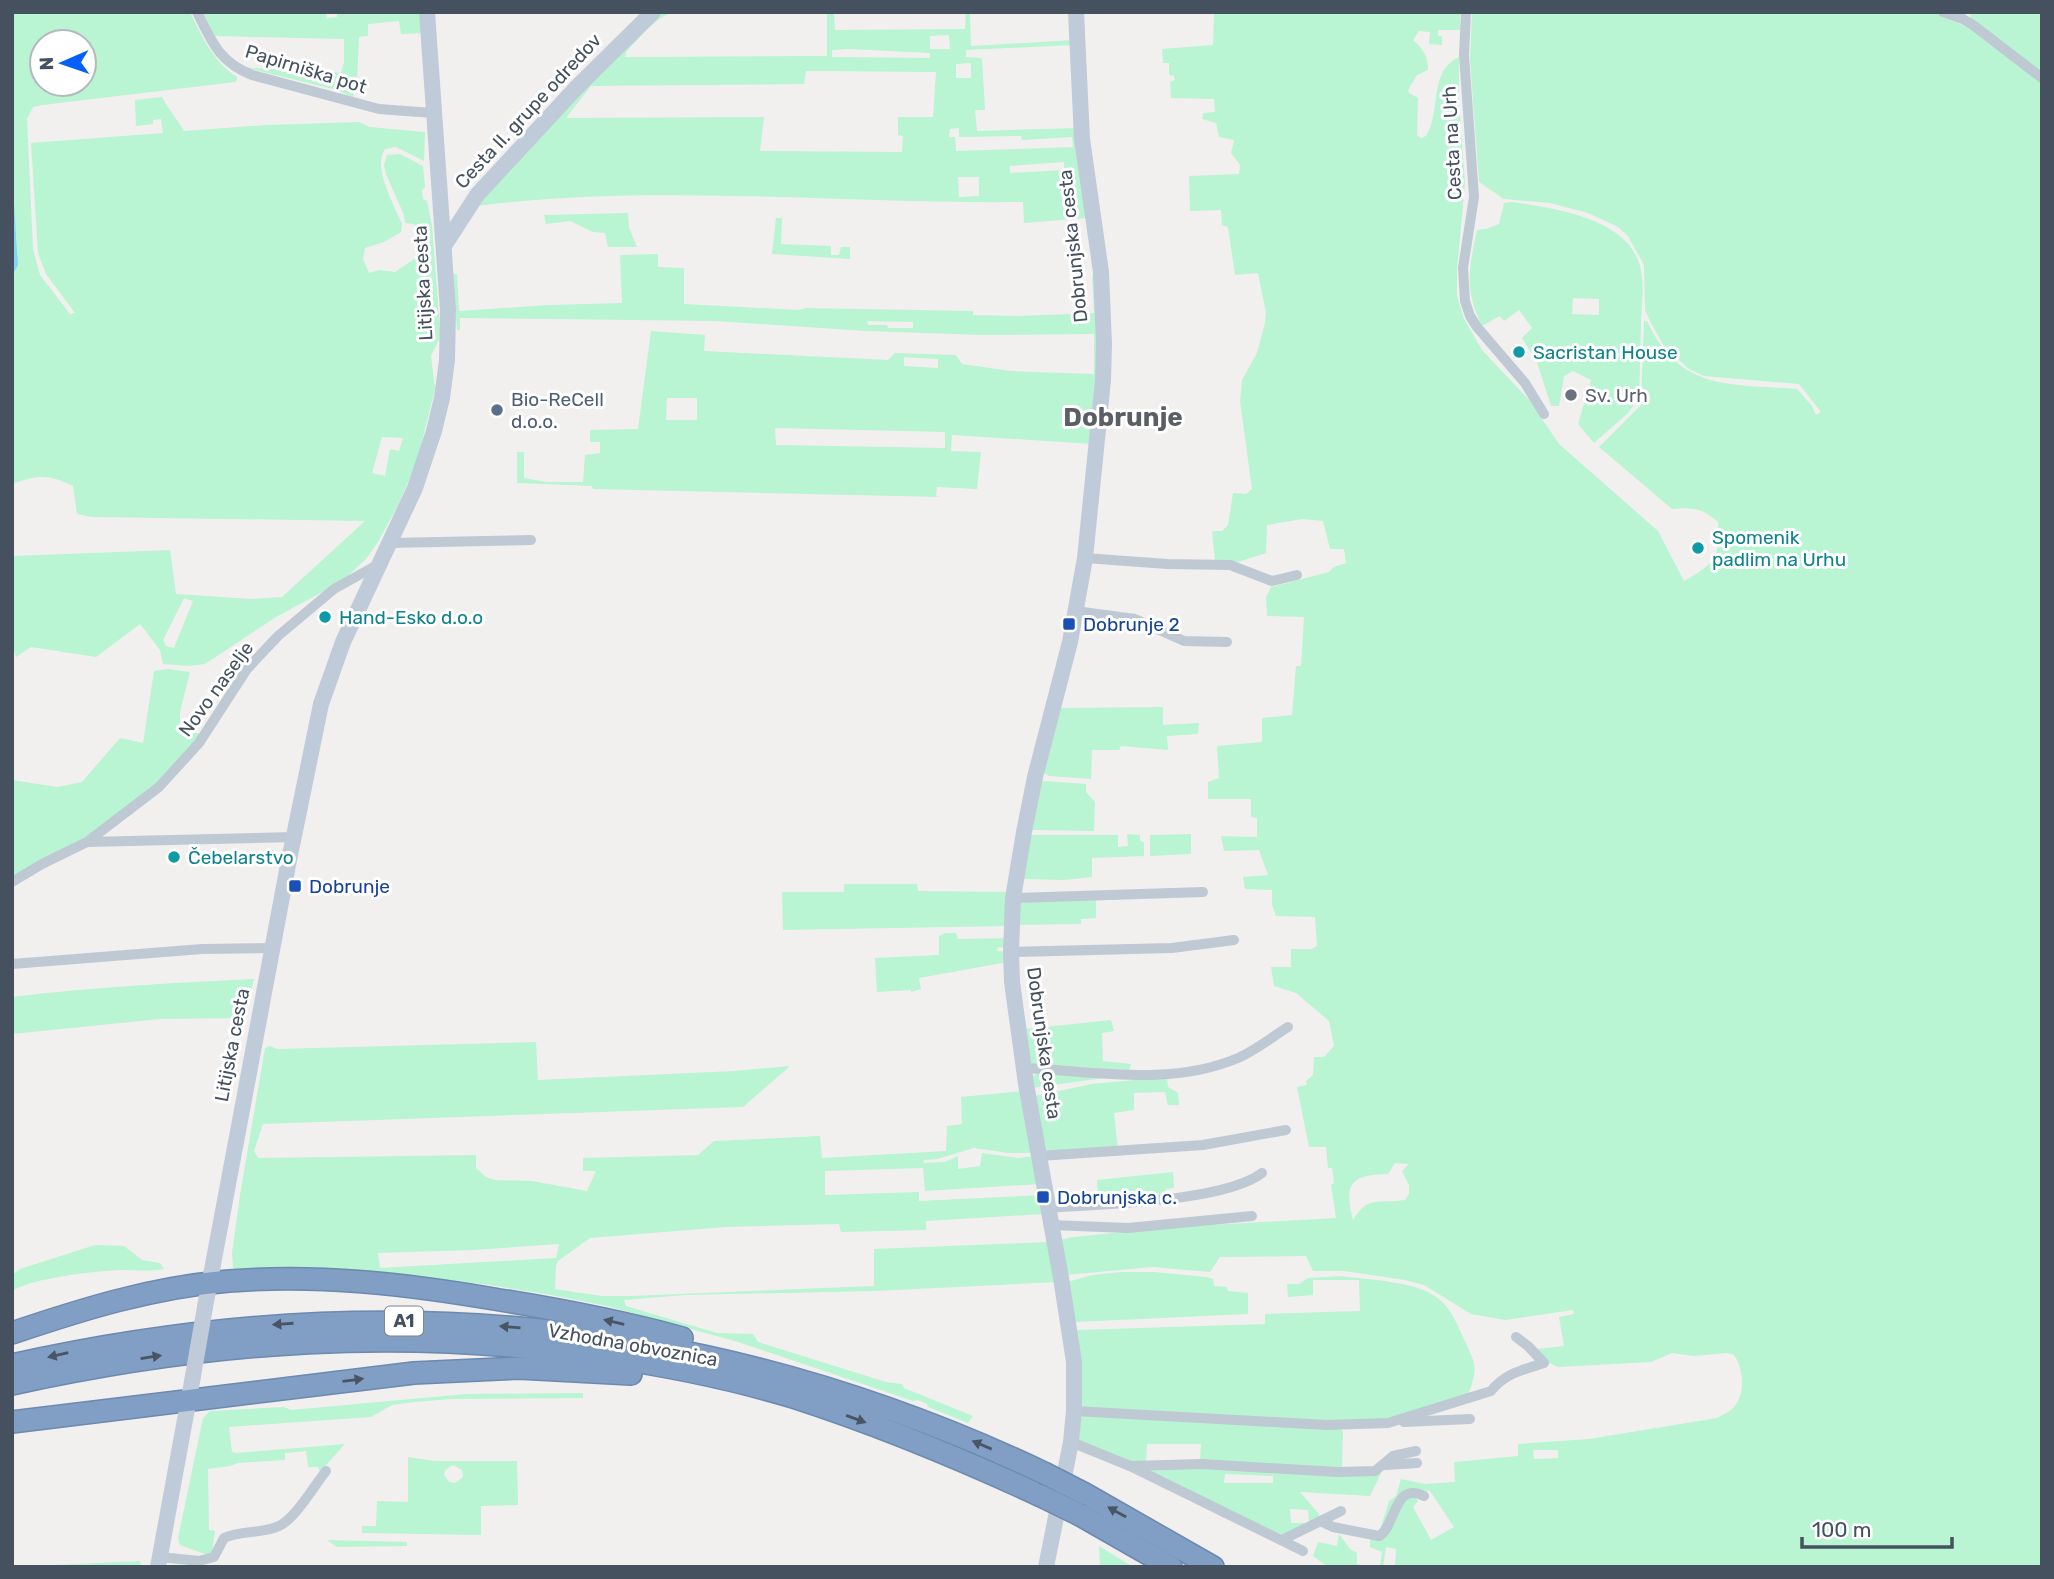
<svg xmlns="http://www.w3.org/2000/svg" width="2054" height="1579" viewBox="0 0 2054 1579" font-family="Rubik,sans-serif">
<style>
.green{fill:#b9f4d3;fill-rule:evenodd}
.water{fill:#81d7f6}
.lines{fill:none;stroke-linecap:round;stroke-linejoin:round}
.highway-casing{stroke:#6c89b0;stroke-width:24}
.street{stroke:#bec9d3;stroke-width:10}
.secondary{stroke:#c0cbda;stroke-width:16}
.highway{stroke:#819ec4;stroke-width:21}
.highway-bridge-casing{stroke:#6c89b0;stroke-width:24;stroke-linecap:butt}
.secondary-bridge{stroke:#c0cbda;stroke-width:16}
.highway-bridge{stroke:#819ec4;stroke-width:21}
.oneway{fill:#485564}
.culture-dot{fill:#0f9aa8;stroke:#fff;stroke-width:2.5}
.worship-dot{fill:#6b7280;stroke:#fff;stroke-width:2.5}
.service-dot{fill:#5c6f8a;stroke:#fff;stroke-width:2.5}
.transit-dot{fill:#1a4fb4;stroke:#fff;stroke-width:2.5}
.labels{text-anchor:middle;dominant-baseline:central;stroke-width:6;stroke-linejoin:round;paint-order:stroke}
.shield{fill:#fff;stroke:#7d858f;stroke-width:2}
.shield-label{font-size:18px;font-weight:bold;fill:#45515f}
.street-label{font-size:19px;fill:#45515f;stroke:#fff}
.culture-label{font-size:19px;fill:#0d838f;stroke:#fff;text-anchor:start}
.worship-label{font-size:19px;fill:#5b616d;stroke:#fff;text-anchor:start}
.service-label{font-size:19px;fill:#4e5e75;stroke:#fff;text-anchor:start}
.transit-label{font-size:19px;fill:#164399;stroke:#fff;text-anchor:start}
.district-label{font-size:26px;font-weight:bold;fill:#5b5f65;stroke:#fff}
</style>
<rect width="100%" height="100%" fill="#f2efef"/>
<g class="green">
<path d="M12,12H190C202,37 213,61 237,77V80L235,82L43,105L33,107L27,119L33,249L40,275L70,314L75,313L46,274L38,253L31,143L163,133L161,119L153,120V124L136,126L135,100L162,97C165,104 179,122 184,131L266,125L359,122L370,127L425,132L424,161L396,147L385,149C372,167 394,204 402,224L401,232L384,242L365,248L363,259L369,273L379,270L395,272L416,258L420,238L414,224L405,223L404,215L386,174L384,165L387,155L400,154L423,166L425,187L422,190L423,199L427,201L432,226L440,329L439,340L431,356L435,389L417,461L399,503L378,542L366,559L341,582L276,617L205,664L189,666L163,664L160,650L140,624L96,657L31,647L16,657L12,645V556L170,550L176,594L251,599L282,597L365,521L92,517L77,514L73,486C48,474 38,475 12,484V280C23,252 13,224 12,195C10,134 12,73 12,12ZM42,42H84V84H42ZM382,437L403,438L399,451L390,449L385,476L372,473ZM184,598L193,601L174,648L166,646L163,640Z"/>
<path d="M203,12H326L327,18L337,17V12H420L423,33L401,34L399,21L368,24V36L359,37L357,82L353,97L333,89L247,68H299L341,73L344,62V39L214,36Z"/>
<path d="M662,12H677C658,13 639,39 626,52L625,57L827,56V12L834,13L835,30L965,29L966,12H970L971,46L1074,40V45L966,50V57L982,58L985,110H975L977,131L1077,128L1086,218L1024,223L1023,202C840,204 657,183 476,206L616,54ZM949,35L950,49H930V36ZM850,49L930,53V58L832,57V50ZM971,63V78H956V64ZM806,71L936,72L933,117H898V135L903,136L902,152L760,151L764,117L566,118L591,86L804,84ZM959,128V137L1021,136L1022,140L1072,137L1073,147L956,151L955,137H949L950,129ZM1064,162V170L1010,173V166ZM958,177H979V196L959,197Z"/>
<path d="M1214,12H1460V30H1438V36H1442V45L1429,44L1430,32L1419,31L1413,40C1423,49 1428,56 1428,70L1417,75L1408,90L1409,93L1418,98L1417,135L1421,138L1426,136C1442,110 1428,71 1459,57V103L1465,183L1457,269V296L1464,319L1482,350L1530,401L1559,444L1658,531L1684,581C1716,562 1720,559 1718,522C1703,508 1692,507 1672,509L1599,447L1641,405L1644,321H1647C1679,391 1730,384 1797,389L1812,406L1816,415L1821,412L1799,384L1704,376L1689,369L1664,346L1651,323L1645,310L1644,265L1628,236L1618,227L1588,213L1550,203L1504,199L1479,182L1470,60L1472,12H1933L1976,31L2042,82V1567H1395L1396,1549L1386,1547L1383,1567H1380L1382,1552L1370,1547V1539L1385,1538C1393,1521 1395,1502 1415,1496L1418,1501L1413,1507L1431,1540L1454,1527L1430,1491L1416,1490L1400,1496L1383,1531L1380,1530L1389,1501L1396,1496L1401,1479L1425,1484L1455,1482L1454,1462L1518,1456V1444L1589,1439L1717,1418C1721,1415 1728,1413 1732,1409C1746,1396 1744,1369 1734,1355L1727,1353L1694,1356L1672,1353L1651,1362L1558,1367L1549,1363L1537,1349L1564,1346L1559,1317L1574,1314L1573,1310L1505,1320L1471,1314L1424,1285L1405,1280L1344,1271H1313L1306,1256L1220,1257L1210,1272L1153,1267L1065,1275L1059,1240L1073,1237L1174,1227L1336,1218L1331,1185L1334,1183L1332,1168H1328L1326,1147H1309L1297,1087L1307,1085L1306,1081L1313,1075L1314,1057H1324L1334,1046L1329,1021L1296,993L1274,986L1271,967H1291V949H1311L1317,946L1315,917L1276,916L1272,905V890L1245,889L1243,877L1268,875L1259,850L1224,851L1221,836L1257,837V818L1251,817V799H1208V782L1219,778L1217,746L1262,742V718L1292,715L1296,666H1301L1304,617L1267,616L1266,597L1271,587L1329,572L1334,567L1346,563L1344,549H1330L1323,521L1302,519L1267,525L1266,553L1238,562H1215L1212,531H1222L1228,525L1233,493L1246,494L1252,489L1240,401L1242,380L1257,353L1265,323L1266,313L1258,273L1235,275L1228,227L1222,225L1221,210L1190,211L1189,176L1239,174L1240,165L1231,153L1234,140L1219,137L1216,123L1202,119L1203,113L1215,112L1214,99L1171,98L1170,82L1175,80L1174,76L1169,75V63H1163L1162,49L1213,45ZM1395,1163L1409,1164L1402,1171L1409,1185V1194L1405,1200C1378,1204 1368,1195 1353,1220C1344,1184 1350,1175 1388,1174ZM1533,1450H1558V1458L1534,1459Z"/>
<path d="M1971,12H2042V74L1970,21Z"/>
<path d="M1512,202C1558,209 1638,219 1642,278C1644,294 1641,311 1641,327C1640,351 1640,374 1639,398L1628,413L1594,443L1578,424L1591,380L1573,371L1564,376L1559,406H1551L1537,362L1522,338L1532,328L1519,310L1504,321L1500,316L1482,326C1464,289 1469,269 1477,230L1486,229L1499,224L1504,203ZM1573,298L1599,299V315L1572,314Z"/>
<path d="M628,213L629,228L637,247H608L605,233L593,232L570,221L546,224L544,215Z"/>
<path d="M776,218H782L781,244L831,246V255H839L841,247H850V259L772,254Z"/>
<path d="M658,254V267L684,268V304L799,310L806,308L973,311V315L1018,316L1094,313L1092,275C1108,293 1094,415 1092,444L952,435L951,451L981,452L977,489L937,487L936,496L941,497L593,489L592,486L517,483V452H524V478L547,482H583L585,455L600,453V442H590V430L638,429L651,331L705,335L704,351L888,360L895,353L956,355L962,364L1011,371L1094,374V334L983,335L866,331L716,321L460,318V330H457L453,274H457L459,311L549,305L622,303L620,255ZM867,321L913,322V328H888L887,325H868ZM904,357L938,359V368L904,366ZM667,398H697V420H666ZM775,428L945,432V448L776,445Z"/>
<path d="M168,669L190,672L180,712V726L186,733H198L202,736L169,776L110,823L12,879V780L57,787L82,782L120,738L143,743L154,671Z"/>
<path d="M1163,707V725L1199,723L1198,734L1167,736L1168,750L1121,746L1119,750H1092L1091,779L1049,776L1044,773L1059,708Z"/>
<path d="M1044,781L1086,784V792L1095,802L1094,831L1033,830L1029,825L1039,782Z"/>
<path d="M1127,834L1140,835V841L1144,842V856L1092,858V877L1064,880L1022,879L1027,839L1033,835H1118V847L1128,846Z"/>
<path d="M1191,834V854L1150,856V835Z"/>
<path d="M844,884H917L918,891L1011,892L1008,926L783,930L782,892H844Z"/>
<path d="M1096,897V918L1081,919V924L1017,925L1018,903Z"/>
<path d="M945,933H956L958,939L1008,938V948L998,947L997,951L1008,952V962L919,978L921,989L911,992V990L877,992L875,958L939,955V936Z"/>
<path d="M254,979L244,1018L160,1019L12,1034V997C93,987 173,983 254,979Z"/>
<path d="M1111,1020L1114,1031L1102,1033L1103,1061L1131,1064L1129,1070L1035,1066L1029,1063L1026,1029Z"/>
<path d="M536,1042L538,1080L734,1071L790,1066L743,1107L263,1124L254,1151L258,1158L476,1155V1168L486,1177L495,1180L532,1181L587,1191L596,1171H583V1158L698,1155L714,1141L820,1136L822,1158L946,1151L947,1126L962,1124L961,1097L1023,1091L1034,1153H1008L974,1148L937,1159L924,1160L923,1163L945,1162L958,1156V1169L980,1166L982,1153L1018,1158L1035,1156L1040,1184L925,1191L923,1168L825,1171V1195L919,1192V1201L1041,1195L1044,1214L926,1221V1230L841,1232L839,1224L726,1227L590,1238L558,1261L556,1266L555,1289L602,1296H630L874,1286V1249L1049,1242L1057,1282L875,1291L685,1295L624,1300L626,1306L717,1333L753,1334L758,1342L886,1382L902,1384L904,1388L973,1416L968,1423L928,1407L927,1404L918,1400L913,1401L738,1342L607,1306L551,1295L483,1284L329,1269L238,1270L233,1268L232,1253L240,1195L265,1048L270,1046L277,1049ZM559,1244L556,1258L380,1268L378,1253L473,1250Z"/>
<path d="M1036,1073L1111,1077L1032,1088L1031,1079Z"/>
<path d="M1167,1077L1168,1087L1178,1093L1179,1105H1168L1165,1092L1134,1093V1110L1114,1113L1118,1150L1048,1151L1043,1150L1035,1096L1092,1084Z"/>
<path d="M1173,1172L1174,1188L1166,1189V1194L1098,1202L1097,1180Z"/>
<path d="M95,1245L124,1246L142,1260L160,1263L164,1269C150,1272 134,1270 120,1270C95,1271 32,1278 12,1291V1275L20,1269Z"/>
<path d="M1121,1272H1154L1206,1277L1213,1279L1214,1286L1227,1287L1228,1291L1248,1293V1314L1075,1322L1067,1282L1093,1275Z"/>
<path d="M1341,1276C1368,1280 1420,1281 1440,1300C1451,1309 1457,1324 1463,1337C1476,1365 1479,1367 1467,1397L1385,1421L1356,1423L1081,1407L1077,1330L1265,1324V1314L1360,1311L1359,1280H1313V1295L1288,1297L1287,1284H1299L1308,1278Z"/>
<path d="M583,1393V1398L451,1399L414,1402L392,1405L371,1417L229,1427L232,1452L237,1453L345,1444L320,1472L318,1467H308L306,1451L285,1453V1460L238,1463L230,1466L208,1469L209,1530L215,1531L212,1552L208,1555L180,1545L178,1538L203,1418L210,1411L284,1407L291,1410L466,1394Z"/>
<path d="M1081,1416L1340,1428L1343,1432L1342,1466L1338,1469L1200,1463L1201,1444H1147L1146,1462L1126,1461L1079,1442Z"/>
<path d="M408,1457L435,1461H517L518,1505L481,1506V1535L362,1533V1526H376L377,1501L408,1502ZM453,1465L462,1470L463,1477L455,1483L449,1482L444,1475L445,1470Z"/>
<path d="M1179,1467L1334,1475L1381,1473L1370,1496L1300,1492L1319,1514L1317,1521L1286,1535H1278L1146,1471ZM1225,1474L1273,1476V1483H1224ZM1290,1509L1308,1510L1309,1523H1291Z"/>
<path d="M1339,1534L1350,1549L1357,1553V1564L1371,1567H1328L1313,1556L1318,1542L1337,1546Z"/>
<path d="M327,1540L407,1542V1546L337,1547Z"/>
<path d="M1099,1546L1133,1567H1100Z"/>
<path d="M140,1561L141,1567H12Z"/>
</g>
<path class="water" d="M12,173L18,265L12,276Z"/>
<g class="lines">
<defs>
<g id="highway">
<path d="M12,1333C83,1309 154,1287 229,1281C318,1274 406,1284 494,1299C557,1309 620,1321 682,1338"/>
<path d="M12,1365C370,1285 711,1315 1044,1473"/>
<path d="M12,1384C213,1340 403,1327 607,1357C669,1366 733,1379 793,1397C877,1424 959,1458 1039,1495"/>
<path d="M12,1422L414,1373L519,1368L631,1374"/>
<path d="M1085,1494L1213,1567"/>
<path d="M1080,1515L1171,1567"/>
</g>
</defs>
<use href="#highway" class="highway-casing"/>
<g class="street">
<path d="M197,12C212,42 219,62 252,75L379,109L433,113"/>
<path d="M1466,12L1464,55L1474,197L1463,268L1465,301L1470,316L1477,327L1525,383L1544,414"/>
<path d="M1943,12L1963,19L1973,25L2042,78"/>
<path d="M390,543L531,540"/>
<path d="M1085,558L1167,564L1230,565L1272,581L1297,575"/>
<path d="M1075,611L1135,619L1184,641L1227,642"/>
<path d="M87,842L294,837"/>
<path d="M12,882L42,864L87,842L159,787L199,743L247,669L278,636L334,589L379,564"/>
<path d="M1013,898L1203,892"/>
<path d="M1011,952L1172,948L1234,940"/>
<path d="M12,964L202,949L272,948"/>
<path d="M1023,1068C1094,1071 1170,1087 1238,1058C1256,1050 1272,1037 1288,1027"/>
<path d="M1039,1156L1203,1145L1286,1130"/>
<path d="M1049,1208C1100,1204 1224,1202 1262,1173"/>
<path d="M1051,1225L1128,1228L1252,1216"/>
<path d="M1074,1411L1327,1425L1388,1423L1491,1391C1505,1373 1523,1370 1544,1363L1528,1346L1516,1337"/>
<path d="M1404,1422L1470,1419"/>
<path d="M1071,1442L1130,1466L1303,1551"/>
<path d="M1386,1465L1417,1463"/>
<path d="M1130,1466L1202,1464L1337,1472L1375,1471L1393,1456L1416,1451"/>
<path d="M1320,1521L1333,1527L1379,1536C1396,1527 1393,1481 1424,1496"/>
<path d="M1282,1540L1341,1511"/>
<path d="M160,1557L199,1561L214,1557L224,1538C241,1530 262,1534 279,1526C295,1519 314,1486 326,1471"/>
</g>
<g class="secondary">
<path d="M444,246L477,195L576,88L653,12"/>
<path d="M205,1307L288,865L321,704L343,642L415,488L434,431L442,398L447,360L448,310L427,12"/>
<path d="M158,1567L193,1376"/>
<path d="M1046,1567L1071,1442L1074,1411V1362L1061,1278L1026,1084L1012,982L1011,952L1013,898L1024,832L1035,777L1070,642L1085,558L1103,380L1104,344L1101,272L1082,139L1076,12"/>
</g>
<use href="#highway" class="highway"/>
<defs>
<g id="highway-bridge">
<path d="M1044,1473L1085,1494"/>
<path d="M1039,1495L1080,1515"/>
</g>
</defs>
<use href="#highway-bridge" class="highway-bridge-casing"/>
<path class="secondary-bridge" d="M193,1376L205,1307"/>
<use href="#highway-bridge" class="highway-bridge"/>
</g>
<defs><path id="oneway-solid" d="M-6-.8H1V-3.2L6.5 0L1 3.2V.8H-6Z" transform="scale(1.75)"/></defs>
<g class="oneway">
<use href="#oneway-solid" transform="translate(614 1322) rotate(-167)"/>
<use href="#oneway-solid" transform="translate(283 1324) rotate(176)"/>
<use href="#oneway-solid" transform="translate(510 1327) rotate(-175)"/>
<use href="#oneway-solid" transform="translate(58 1355) rotate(167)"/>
<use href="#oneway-solid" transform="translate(151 1357) rotate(-9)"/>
<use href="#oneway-solid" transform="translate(353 1380) rotate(-7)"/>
<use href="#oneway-solid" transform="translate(856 1419) rotate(20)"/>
<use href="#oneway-solid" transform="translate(982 1445) rotate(-157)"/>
<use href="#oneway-solid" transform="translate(1117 1512) rotate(-151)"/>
</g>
<g class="culture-dot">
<circle cx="1519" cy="352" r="7"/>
<circle cx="1698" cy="548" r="7"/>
<circle cx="325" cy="617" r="7"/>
<circle cx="174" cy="857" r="7"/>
</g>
<circle class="worship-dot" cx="1571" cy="395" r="7"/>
<circle class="service-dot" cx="497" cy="410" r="7"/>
<g class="transit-dot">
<rect x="1062" y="617" width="14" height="14" rx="3.5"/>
<rect x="288" y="879" width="14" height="14" rx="3.5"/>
<rect x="1036" y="1190" width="14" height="14" rx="3.5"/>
</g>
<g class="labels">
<rect class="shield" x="385" y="1306.5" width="38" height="29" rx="5"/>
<g class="shield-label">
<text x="404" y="1321">A1</text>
</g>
<g class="street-label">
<text transform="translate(306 69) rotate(17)">Papirniška pot</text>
<text transform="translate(528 111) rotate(-47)">Cesta II. grupe odredov</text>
<text transform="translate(1452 143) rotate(-93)">Cesta na Urh</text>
<text transform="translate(1073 246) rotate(-96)">Dobrunjska cesta</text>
<text transform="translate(423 283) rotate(-93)">Litijska cesta</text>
<text transform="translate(216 689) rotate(-54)">Novo naselje</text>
<text transform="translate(1044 1043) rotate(82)">Dobrunjska cesta</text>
<text transform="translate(232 1045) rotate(-79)">Litijska cesta</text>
<text transform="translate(633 1345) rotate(10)">Vzhodna obvoznica</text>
</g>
<g class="culture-label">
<text x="1533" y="352">Sacristan House</text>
<text x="1712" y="537">Spomenik<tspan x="1712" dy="22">padlim na Urhu</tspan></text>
<text x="339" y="617">Hand-Esko d.o.o</text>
<text x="188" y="857">Čebelarstvo</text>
</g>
<g class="worship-label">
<text x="1585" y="395">Sv. Urh</text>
</g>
<g class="service-label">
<text x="511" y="399">Bio-ReCell<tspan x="511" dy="22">d.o.o.</tspan></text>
</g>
<g class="transit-label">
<text x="1083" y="624">Dobrunje 2</text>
<text x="309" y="886">Dobrunje</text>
<text x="1057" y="1197">Dobrunjska c.</text>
</g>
<g class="district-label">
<text x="1123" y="417">Dobrunje</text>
</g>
</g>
<rect width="2054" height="1579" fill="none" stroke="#45515f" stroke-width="28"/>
<g transform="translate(63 63) rotate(268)"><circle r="33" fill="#ffffff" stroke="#b5b9bf" stroke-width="2"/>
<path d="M0-5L12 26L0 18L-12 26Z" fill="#0460f8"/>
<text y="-10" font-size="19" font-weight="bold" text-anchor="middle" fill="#45515f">N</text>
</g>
<path d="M1802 1537v10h150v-10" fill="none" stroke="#45515f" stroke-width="3.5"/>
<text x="1812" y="1537" font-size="21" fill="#45515f" stroke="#ffffff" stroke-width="5" paint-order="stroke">100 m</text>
</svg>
